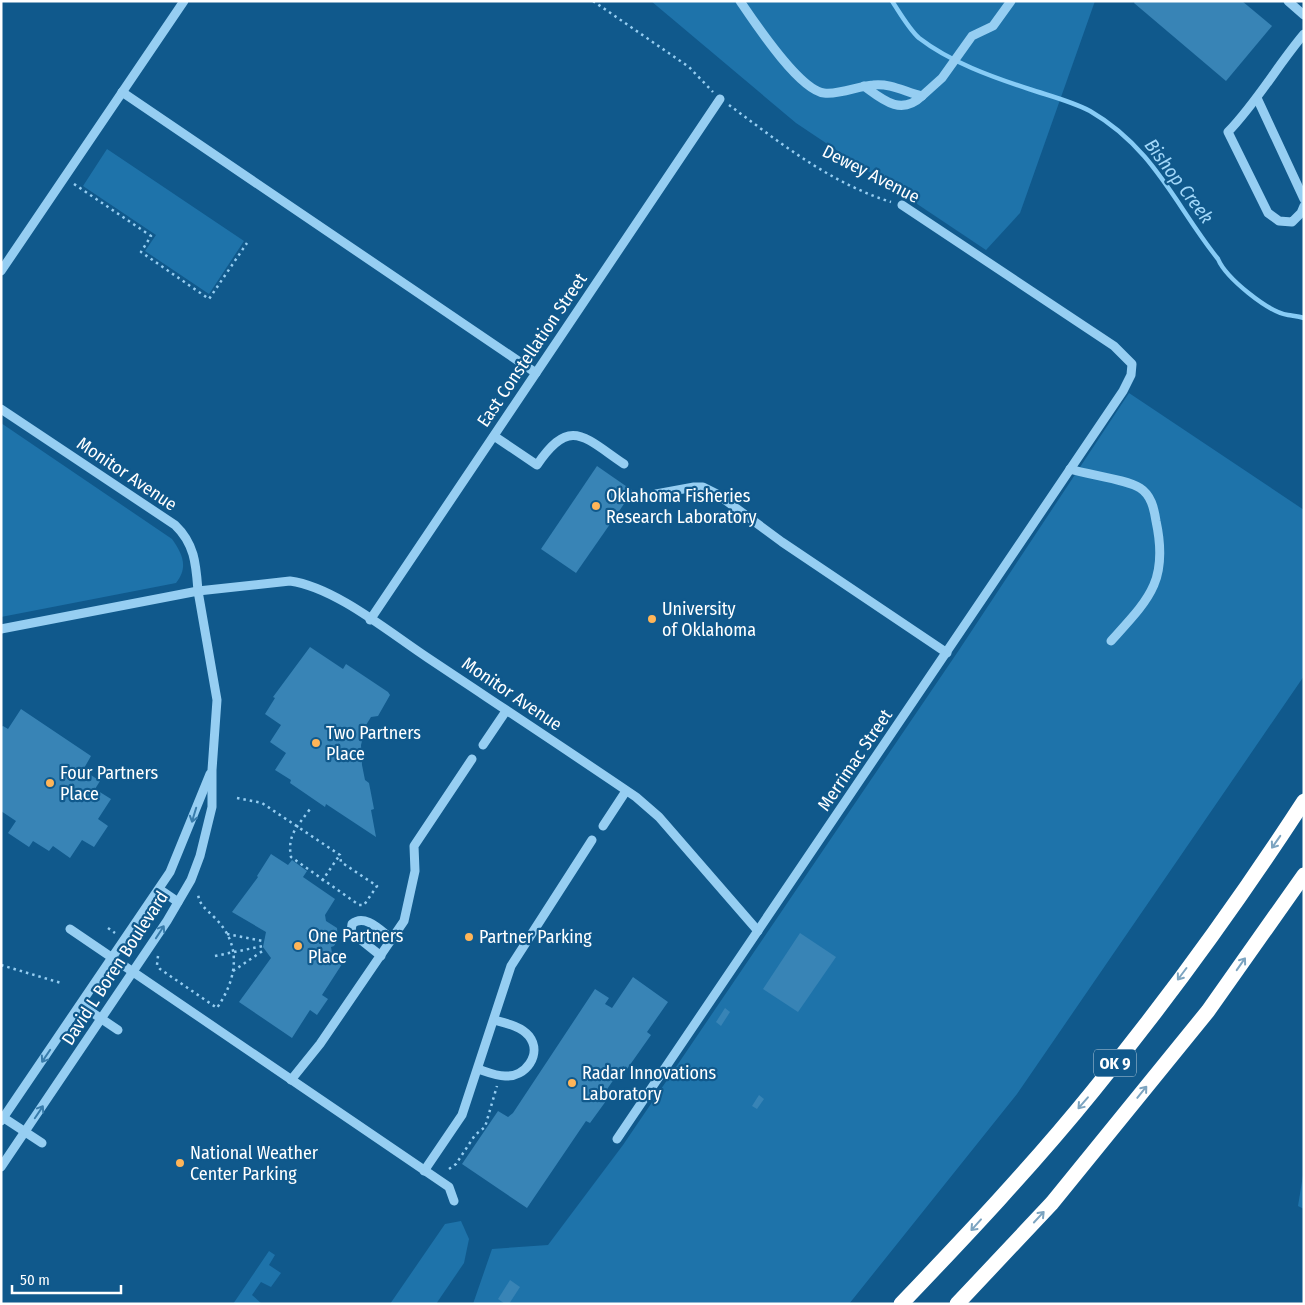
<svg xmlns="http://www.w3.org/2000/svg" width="1305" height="1305" viewBox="0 0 1305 1305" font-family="'Fira Sans Condensed',sans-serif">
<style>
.green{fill:#1e73aa}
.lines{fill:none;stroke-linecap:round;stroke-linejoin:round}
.stream{stroke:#87ccf6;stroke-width:4.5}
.building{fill:#3884b6}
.path{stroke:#96cef2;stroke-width:2.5;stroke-dasharray:2.5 4;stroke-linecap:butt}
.minor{stroke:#96cef2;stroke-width:9}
.highway{stroke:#fff;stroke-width:15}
.oneway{stroke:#387cab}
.oneway2{stroke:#7ca4c0}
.poi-dot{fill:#ffb558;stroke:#10598c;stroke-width:2}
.labels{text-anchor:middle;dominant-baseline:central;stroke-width:4.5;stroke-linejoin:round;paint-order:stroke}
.shield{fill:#10598c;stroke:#b7cddc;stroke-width:1}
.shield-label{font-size:16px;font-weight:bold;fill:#fff}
.street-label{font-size:18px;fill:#fff;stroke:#10598c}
.poi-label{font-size:18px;fill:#fff;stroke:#10598c;text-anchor:start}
.water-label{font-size:19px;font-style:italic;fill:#a2d8fa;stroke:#10598c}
</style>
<rect width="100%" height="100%" fill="#10598c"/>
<g class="green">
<path d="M651,1H1095L1020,213L986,250L796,123Z"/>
<path d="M107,149L244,241L209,294L145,251L156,235L83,186Z"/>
<path d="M1129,393L1304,510V676L1017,1094L849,1304H473L492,1249L548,1245L623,1145L959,650Z"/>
<path d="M1,423L172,539C182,553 189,567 176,583L1,617Z"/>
<path d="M1304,1169V1209L1298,1206Z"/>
<path d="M461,1221L469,1239L464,1263L436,1304H390L445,1224Z"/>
<path d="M269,1251L275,1255L269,1265L281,1273L271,1287L261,1282L252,1295L262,1304H233Z"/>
</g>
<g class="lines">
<path class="stream" d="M892,1C900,13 909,29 919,38C950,62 992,77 1029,89C1050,96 1071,101 1090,111C1154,148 1175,205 1218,259C1226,278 1268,312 1288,315C1294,316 1298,316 1304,318"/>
</g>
<g class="building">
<path d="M1135,1H1242L1272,26L1226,81L1134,3Z"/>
<path d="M597,466L633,491L576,573L541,549Z"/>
<path d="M310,647L343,669L346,664L388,692L390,695L378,716L371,717L366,725L361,745L362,765L365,780L369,783L374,809L371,810L376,837L326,804L325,807L290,783L291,780L275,770L286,753L270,742L281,725L265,714L275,698L273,697Z"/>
<path d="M21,709L91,756L83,770L100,781L95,789L111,799L98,819L108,826L94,847L82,840L70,858L53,846L49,851L33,841L29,847L8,833L16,821L1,811V727L3,726L8,729Z"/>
<path d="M271,854L288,865L292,860L307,871L303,877L335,899L325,915L326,921L337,928L338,939L334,946L331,947L332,953L344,961L322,995L328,999L317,1015L310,1010L292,1038L239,1002L271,958L263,947L266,932L232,912L258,877L257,876Z"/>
<path d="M800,933L836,957L798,1012L763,989Z"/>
<path d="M633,977L668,1002L647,1032L651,1035L627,1069L623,1066L601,1098L606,1101L590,1123L586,1121L527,1208L462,1164L498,1111L508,1117L513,1113L595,989L609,998L605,1004L612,1008Z"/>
<path d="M725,1008L730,1012L721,1026L716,1022Z"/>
<path d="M759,1095L764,1099L757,1109L752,1106Z"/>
<path d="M510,1280L520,1287L509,1304H505L498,1299Z"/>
</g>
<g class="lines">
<g class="path">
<path d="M593,1L689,67L713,92"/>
<path d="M729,105C779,142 830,183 891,202"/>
<path d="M74,184L151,236L141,252L209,299L247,243"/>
<path d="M237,798L262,803L340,855L341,862L377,886L364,905H359L291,857C287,835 297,827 310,809"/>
<path d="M322,881L339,856"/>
<path d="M108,928L115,933"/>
<path d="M227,934L263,941"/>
<path d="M158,956L157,965L160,969L217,1008C238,977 242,944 214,917C206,909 198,904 198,892"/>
<path d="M215,956L263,946"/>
<path d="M1,965L61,983"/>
<path d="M233,971L264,950"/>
<path d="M449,1169L456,1164L475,1135L485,1127L497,1086"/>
</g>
<g class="minor">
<path d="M740,1C755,23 799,90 824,93C840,95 858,86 873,85C891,83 905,92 922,96L942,78L972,36L993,26L1011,1"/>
<path d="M1288,1L1304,15"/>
<path d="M1304,34C1277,66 1257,102 1228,132L1268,213L1279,221L1292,222L1301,213L1304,206"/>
<path d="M864,86C883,100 901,116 922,96"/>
<path d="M122,92L536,373"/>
<path d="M1257,98L1304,199"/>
<path d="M1,271L184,1"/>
<path d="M1,409L175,525C195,544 196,565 198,591L290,581C335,587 390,633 428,658C497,704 567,750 636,797L659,817L758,931"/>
<path d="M494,436L537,465C570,416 584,437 624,464"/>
<path d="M1070,469C1088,475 1126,479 1140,488C1151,495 1154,508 1156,521C1169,581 1149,599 1111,641"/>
<path d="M656,494L694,487H703L717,494L782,542L947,653"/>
<path d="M370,620L720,99"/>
<path d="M1,629L198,591L217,700L212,770V807L200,856L191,880L167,921L1,1167"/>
<path d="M483,745L506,711"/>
<path d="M603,826L626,791"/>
<path d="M159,889L178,902"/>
<path d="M70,929L449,1187L454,1201"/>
<path d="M381,956L351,932L352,924C365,913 381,931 392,939"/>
<path d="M81,1005L118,1030"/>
<path d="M478,1069C487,1072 496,1076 505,1076C525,1078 543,1054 529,1036C521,1026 505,1023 494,1020"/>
<path d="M291,1080L320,1044L404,921L415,871L414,846L472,759"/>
<path d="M1,1116L42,1143"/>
<path d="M1,1121L170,872L210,774"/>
<path d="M617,1139L1123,391L1131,375L1132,364L1114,346L902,205"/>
<path d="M424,1171L462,1115L511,966L592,840"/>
</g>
<g class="highway">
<path d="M901,1304C967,1235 1033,1165 1093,1091C1168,999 1239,901 1304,801"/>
<path d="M957,1304L1052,1203L1208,1011L1304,875"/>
</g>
</g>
<defs><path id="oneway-shaft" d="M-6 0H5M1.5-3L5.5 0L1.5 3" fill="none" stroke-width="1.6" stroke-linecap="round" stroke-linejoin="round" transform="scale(1.25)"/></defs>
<g class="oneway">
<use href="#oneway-shaft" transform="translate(194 815) rotate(107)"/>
<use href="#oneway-shaft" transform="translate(160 932) rotate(-57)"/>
<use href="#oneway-shaft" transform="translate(46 1056) rotate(124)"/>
<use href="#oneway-shaft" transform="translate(39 1112) rotate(-56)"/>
</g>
<g class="oneway2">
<use href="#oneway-shaft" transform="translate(1276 842) rotate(125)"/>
<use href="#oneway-shaft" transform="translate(1241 964) rotate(-55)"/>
<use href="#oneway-shaft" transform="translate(1182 974) rotate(127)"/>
<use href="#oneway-shaft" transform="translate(1142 1092) rotate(-51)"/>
<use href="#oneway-shaft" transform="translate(1083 1103) rotate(131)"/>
<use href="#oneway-shaft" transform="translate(1039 1217) rotate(-47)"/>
<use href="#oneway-shaft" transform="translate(976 1225) rotate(132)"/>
</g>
<g class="poi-dot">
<circle cx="596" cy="506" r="5"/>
<circle cx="652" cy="619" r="5"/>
<circle cx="316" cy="743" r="5"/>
<circle cx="50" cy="783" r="5"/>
<circle cx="469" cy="937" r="5"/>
<circle cx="298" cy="946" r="5"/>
<circle cx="572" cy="1083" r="5"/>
<circle cx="180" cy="1163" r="5"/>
</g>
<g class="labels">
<rect class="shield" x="1094" y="1049.5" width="42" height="27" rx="4"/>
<g class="shield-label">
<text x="1115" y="1063">OK 9</text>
</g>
<g class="street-label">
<text transform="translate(871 174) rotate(27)">Dewey Avenue</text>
<text transform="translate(532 350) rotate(-56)">East Constellation Street</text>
<text transform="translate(127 474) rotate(34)">Monitor Avenue</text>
<text transform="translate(512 694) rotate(34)">Monitor Avenue</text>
<text transform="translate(855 760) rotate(-56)">Merrimac Street</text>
<text transform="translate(115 968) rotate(-57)">David L Boren Boulevard</text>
</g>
<g class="poi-label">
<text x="606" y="496">Oklahoma Fisheries<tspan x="606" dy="21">Research Laboratory</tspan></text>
<text x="662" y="609">University<tspan x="662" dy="21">of Oklahoma</tspan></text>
<text x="326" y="733">Two Partners<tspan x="326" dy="21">Place</tspan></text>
<text x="60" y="773">Four Partners<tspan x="60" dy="21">Place</tspan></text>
<text x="308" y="936">One Partners<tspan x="308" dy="21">Place</tspan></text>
<text x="479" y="937">Partner Parking</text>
<text x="582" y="1073">Radar Innovations<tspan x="582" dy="21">Laboratory</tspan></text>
<text x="190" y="1153">National Weather<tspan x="190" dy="21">Center Parking</tspan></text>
</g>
<g class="water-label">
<text transform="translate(1179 181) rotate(53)">Bishop Creek</text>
</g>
</g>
<rect width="1305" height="1305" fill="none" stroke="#ffffff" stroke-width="5"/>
<path d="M12 1285v8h109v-8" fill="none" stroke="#ffffff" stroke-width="2.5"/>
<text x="20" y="1285" font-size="15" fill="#ffffff" stroke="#10598c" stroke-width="4" paint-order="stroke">50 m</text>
</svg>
